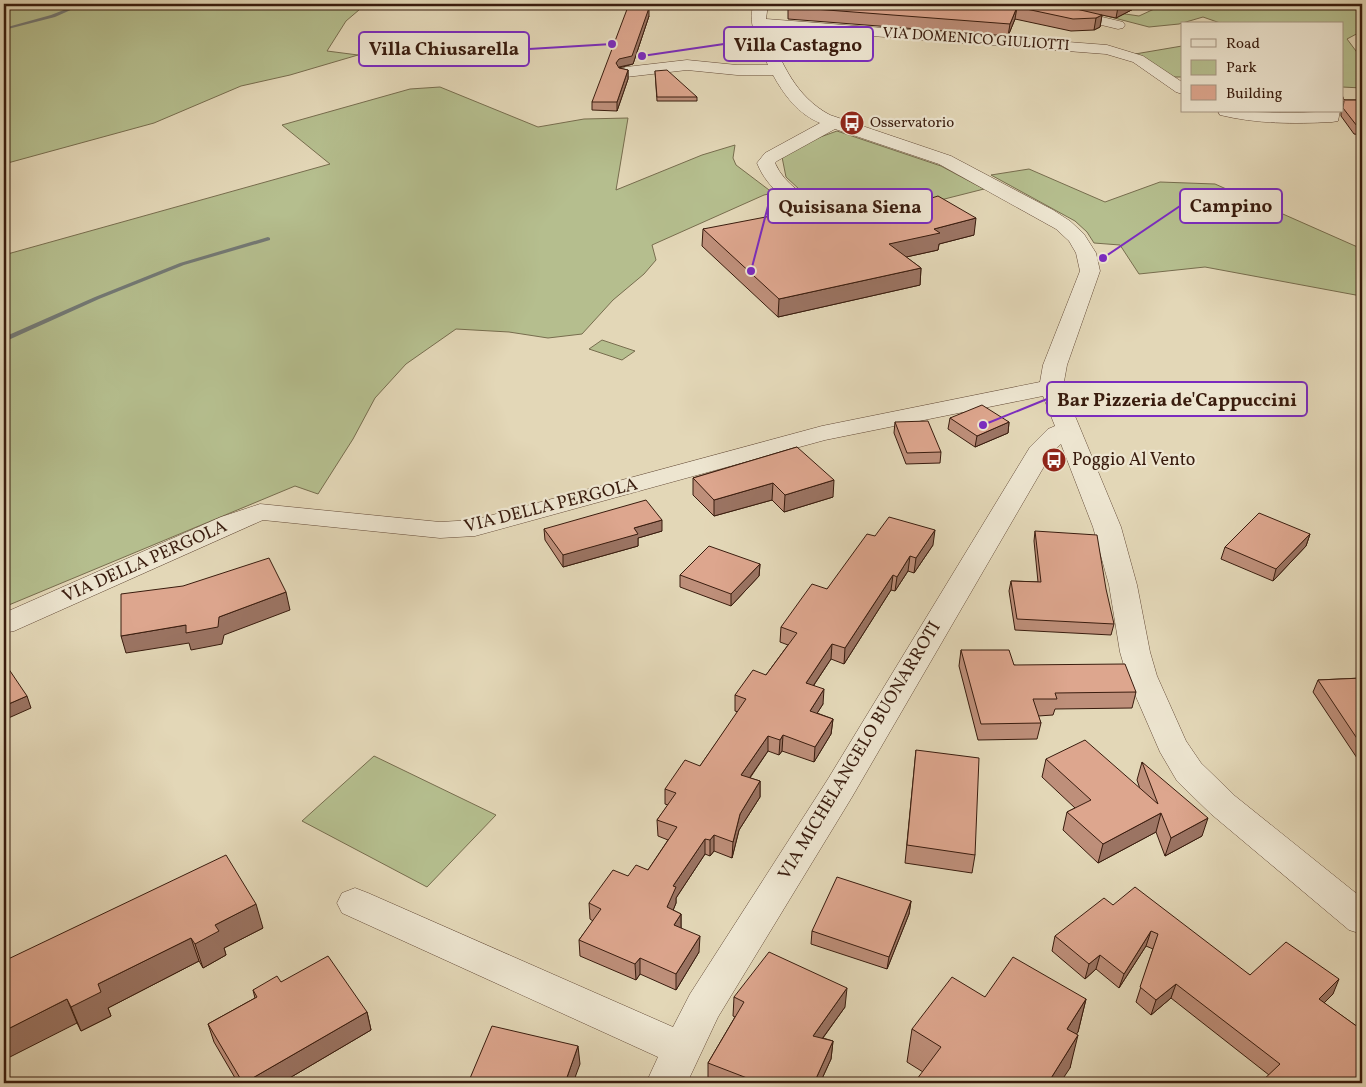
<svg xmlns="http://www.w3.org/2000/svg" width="1366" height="1087" viewBox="0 0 1366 1087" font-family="Vollkorn,serif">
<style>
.green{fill:#b5be8e;stroke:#776d4e}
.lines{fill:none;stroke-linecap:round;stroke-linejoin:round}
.stream{fill:#737975;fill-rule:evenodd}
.minor-casing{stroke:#644b38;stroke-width:1}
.minor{fill:#ede5d0;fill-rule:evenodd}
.wall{fill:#be8f7a;stroke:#391c0e}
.shaded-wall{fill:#9b7463;stroke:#391c0e}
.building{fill:#dda68e;stroke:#391c0e}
.labels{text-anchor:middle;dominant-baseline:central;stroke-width:4.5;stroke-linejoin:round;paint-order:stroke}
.far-street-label{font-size:15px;fill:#391c0e;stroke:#ede5d0}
.far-poi-label{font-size:15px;fill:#391c0e;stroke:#ede5d0;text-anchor:start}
.poi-label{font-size:18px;fill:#391c0e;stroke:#ede5d0;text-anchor:start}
.street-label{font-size:18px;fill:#391c0e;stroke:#ede5d0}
.leader{fill:none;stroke:#7b2cbf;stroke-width:2}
.callout-dot{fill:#7b2cbf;stroke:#ede5d0;stroke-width:2}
.callout{fill:#ede5d0;stroke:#7b2cbf;stroke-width:2}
.callout-label{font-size:19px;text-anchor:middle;font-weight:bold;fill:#391c0e}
</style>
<rect width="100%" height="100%" fill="#e3d7b7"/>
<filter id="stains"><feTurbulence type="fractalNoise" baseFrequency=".004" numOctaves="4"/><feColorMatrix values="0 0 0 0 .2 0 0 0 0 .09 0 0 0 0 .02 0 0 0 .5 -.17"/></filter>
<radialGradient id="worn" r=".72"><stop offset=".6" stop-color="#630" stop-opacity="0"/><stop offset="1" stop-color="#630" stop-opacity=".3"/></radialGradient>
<g class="green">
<path d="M4,4H366L346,21L327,51L358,55L290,75L241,86L154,123L4,164Z"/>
<path d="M1165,4H1362V31L1347,39L1362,59V88L1342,87V24H1223L1203,17L1179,24L1149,27L1099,14L1105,11L1139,16Z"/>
<path d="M1182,46V77H1174L1135,54Z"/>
<path d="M440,87L538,127L584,119L628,118L616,190L702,155L735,145L733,158L736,165L773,193L764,195L652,245L656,260L644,274L613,300L582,334L548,338L509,332L456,329L406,364L375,398L353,439L318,494L295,486L4,607V255L330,164L282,125L410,89Z"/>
<path d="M837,131L941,166L984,189L901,210L866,189L813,202L786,177L782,157L801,144Z"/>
<path d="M1029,169L1105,202L1160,182L1215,184L1362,249V299L1361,296L1205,267L1139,274L1120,245L1094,243L1087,232L1075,221L991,175Z"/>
<path d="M602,340L635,351L622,360L589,349Z"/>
<path d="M374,756L496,815L427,887L302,821Z"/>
</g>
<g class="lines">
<g class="stream">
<path d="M79,4H84L55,17L4,30V28L51,15Z"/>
<path d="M268,237L270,238V240L184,265L99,299L4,342V337L95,297L180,263Z"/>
</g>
<defs>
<g id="minor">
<path d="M754,4H768L766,19L1107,45L1143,56L1182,82V94L1176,92L1133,62L1106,54L768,28C781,63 796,97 830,115L951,156L1053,210L1070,221L1084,234L1096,253L1100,271L1067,365L1063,387L1121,527L1137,585L1150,652L1157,676L1186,741L1201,763L1235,796L1362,898V934L1349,930L1211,814L1177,781L1160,752L1127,676L1120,652L1109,585L1093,527L1061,444L1053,451L852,797L718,1017L687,1083H646L658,1057L342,913L337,903L342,893L355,888L368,893L673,1027L690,994L828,779L1030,447L1048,429L1055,426L1043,396L825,440L475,536L440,538L263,520L14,631L4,633V613L221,517L260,504L440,522L474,520L822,426L1040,382L1043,365L1080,271L1076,253L1069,241L1056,229L939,164L835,129L777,161L775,163C785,186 808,197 827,210L882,198L889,200L892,204L889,208L882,210L824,223L817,221C793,205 768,191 757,163L765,153L820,123C798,114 784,95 773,75H737L687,70L626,77L620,75L618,72L620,69L626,67L687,60L737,65H768C760,47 746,24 754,4Z"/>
<path d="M834,4H848L838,19H828L826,16Z"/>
<path d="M1025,4H1048L1123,22L1125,25L1123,28L1118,29L1027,7Z"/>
<path d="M1218,111L1292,113L1340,111L1338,121L1332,122C1294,124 1257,124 1220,115Z"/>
</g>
</defs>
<use href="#minor" class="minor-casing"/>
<use href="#minor" class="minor"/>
</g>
<g class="wall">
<path d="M833,4L829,9H839L843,4H1143L1116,18L1102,15L1100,27L1094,30L1071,31L1015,19L1008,36L788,19V7Z"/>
<path d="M649,16L633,64L619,68L628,70V79L617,111L592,110V102Z"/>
<path d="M655,71L697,97V101H657Z"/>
<path d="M1342,95L1344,100H1362V135L1354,134L1341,116V111H1342Z"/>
<path d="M903,207L974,235L939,244L938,250L906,257L921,268L920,285L778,317L702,246L703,229L809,220Z"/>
<path d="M950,418L1009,422L1008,433L975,447L948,429Z"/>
<path d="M895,422L941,452L940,463L906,464L894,433Z"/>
<path d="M797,447L833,497L784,512L772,500L714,516L693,495V478Z"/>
<path d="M544,529L662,531L638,538V546L563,567L545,540Z"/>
<path d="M1035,531L1114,624L1111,635L1015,630L1009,591L1011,581L1038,582L1034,541Z"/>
<path d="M1310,534L1306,546L1273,581L1221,559L1225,547Z"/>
<path d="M875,536L933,545L914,573L908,571L895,591L891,590L844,664L831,659L814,685L823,704L817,713L833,719L831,734L814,762L782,751L779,755L768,751L750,778L760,781V797L739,830L732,858L714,851L710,856L705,854L676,898V903L673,910L681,914V928L699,952L676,990L640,974L636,980L580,956L579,940L593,921L590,919L589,903L628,876L648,870L668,840L658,836L657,820L668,805L665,804V789L700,766L738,712L735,711V695L766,675L788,645L780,642L781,627L827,589Z"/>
<path d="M760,564L759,576L731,606L680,587V575Z"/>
<path d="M961,650L1014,665L1136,692L1132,708L1055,709L1053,715L1038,716L1041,723L1037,739L978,740L959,666Z"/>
<path d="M1362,678V757L1357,758L1313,692L1318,680Z"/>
<path d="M916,750L975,855L972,873L905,863Z"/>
<path d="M1046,759L1140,789L1137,780L1142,762L1202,836L1165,856L1156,832L1098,863L1063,830L1067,812L1075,808L1042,777Z"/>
<path d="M911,901L909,914L887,969L811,944L812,931Z"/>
<path d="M1113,905L1250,975L1333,994L1324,1003L1362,1030L1269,1075L1171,998L1151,1015L1136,1002L1153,949L1146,946L1119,988L1096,969L1085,979L1052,951L1055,936Z"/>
<path d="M263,928L224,948L226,955L203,968L199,961L108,1008L111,1016L81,1031L77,1023L4,961Z"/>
<path d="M281,982L367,1012L371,1030L281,1083H238L214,1042L208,1024L255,998L253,990Z"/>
<path d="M734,997L845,1007L823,1038L833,1041L831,1059L820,1083H712L708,1082V1063L735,1017L733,1016Z"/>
<path d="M985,997L1086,999L1078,1032L1076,1034L1070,1068L923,1072L907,1062L912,1029Z"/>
</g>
<g class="shaded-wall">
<path d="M825,4H833L828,10Z"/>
<path d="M1124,4H1143L1116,18L1118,7Z"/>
<path d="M1017,7L1015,19L1008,36L1010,24Z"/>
<path d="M649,8V16L633,64L619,67L616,71V63Z"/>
<path d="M1102,15L1100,27L1094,30L1096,18Z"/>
<path d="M628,70V79L617,111V102Z"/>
<path d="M976,218L974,235L939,244L938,250L888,261L889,244L934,229Z"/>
<path d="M921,268L920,285L778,317L779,299Z"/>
<path d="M1009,422L1008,433L975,447L977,436Z"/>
<path d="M834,480L833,497L784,512L785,495Z"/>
<path d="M773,483L772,500L714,516V500Z"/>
<path d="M662,520V531L638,538V546L563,567V555L634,528Z"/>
<path d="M935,530L933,545L914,573L916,558Z"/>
<path d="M1310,534L1306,546L1273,581L1276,569Z"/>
<path d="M910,556L908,571L895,591L897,577Z"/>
<path d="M760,564L759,576L731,606V594Z"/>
<path d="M893,575L891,590L844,664L845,648Z"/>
<path d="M286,592L290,610L224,635L222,644L191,650L189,643L126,653L121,636L186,625L219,617Z"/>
<path d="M832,644L831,659L805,698L806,683Z"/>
<path d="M824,689L823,704L809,726L810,711Z"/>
<path d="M27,696L31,708L4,720V706Z"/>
<path d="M833,719L831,734L814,762L815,747Z"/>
<path d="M783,735L782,751L779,755L780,740Z"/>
<path d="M768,736V751L741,790V775Z"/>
<path d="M760,781V797L739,830L732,858L733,842L740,814Z"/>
<path d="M1161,813L1156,832L1098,863L1103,844Z"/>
<path d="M1208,818L1202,836L1165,856L1171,838Z"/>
<path d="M714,835V851L710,856V840Z"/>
<path d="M705,839V854L676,898V903L668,923L667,907L673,886Z"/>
<path d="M911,901L909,914L887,969L889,957Z"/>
<path d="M256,904L263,928L224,948L226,955L203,968L195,944L215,925Z"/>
<path d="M681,914V930L674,925Z"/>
<path d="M1151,931L1146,946L1119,988L1124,974Z"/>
<path d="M700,936L699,952L676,990V974Z"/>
<path d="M191,938L199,961L108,1008L111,1016L81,1031L71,1007L98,984Z"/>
<path d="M1100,955L1096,969L1085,979L1089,964Z"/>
<path d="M640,958V974L636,980L635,964Z"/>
<path d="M1339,979L1333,994L1313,1014L1319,999Z"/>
<path d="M1176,984L1171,998L1151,1015L1156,1000Z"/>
<path d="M847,988L845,1007L811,1054L813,1036Z"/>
<path d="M67,999L77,1023L4,1060V1031Z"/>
<path d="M1086,999L1078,1032L1058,1061L1067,1029Z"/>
<path d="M367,1012L371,1030L281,1083H244Z"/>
<path d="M1078,1035L1070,1068L1060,1083H1048Z"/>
<path d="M833,1041L831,1059L820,1083H814Z"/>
<path d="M578,1046L580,1064L573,1083H565Z"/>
</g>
<g class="building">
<path d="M629,4H636L649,8L632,56L619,59L616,63L619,68L628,70L617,102H592Z"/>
<path d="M791,4H825L829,9H839L843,4H1055L1102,15L1096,18L1073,19L1017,7L1010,24L788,7Z"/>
<path d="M1105,4H1124L1118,7Z"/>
<path d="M667,70L697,97H657L655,71Z"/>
<path d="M1342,95L1344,100H1362V126H1357L1343,108L1344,101H1342Z"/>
<path d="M938,196L976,218L934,229L940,233L889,244L921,268L779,299L703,229L797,211L809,220L898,203L903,207Z"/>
<path d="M982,405L1009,422L977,436L950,418Z"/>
<path d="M928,421L941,452L907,453L895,422Z"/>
<path d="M797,447L834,480L785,495L773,483L714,500L693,478Z"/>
<path d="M646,500L662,520L634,528L638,534L563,555L544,529Z"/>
<path d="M1259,513L1310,534L1276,569L1225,547Z"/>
<path d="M889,517L935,530L916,558L910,556L897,577L893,575L845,648L832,644L806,683L824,689L810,711L833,719L815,747L783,735L780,740L768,736L741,775L760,781L740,814L733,842L714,835L710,840L705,839L673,886L676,887L667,907L681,914L674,925L700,936L676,974L640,958L635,964L579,940L601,909L589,903L613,870L628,876L636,865L648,870L677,827L657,820L676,793L665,789L685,760L700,766L746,699L735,695L753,670L766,675L797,633L781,627L812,584L827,589L867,534L875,536Z"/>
<path d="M1035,531L1097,535L1106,589L1114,624L1017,619L1011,581L1041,582Z"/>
<path d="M709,546L760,564L731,594L680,575Z"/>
<path d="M269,558L286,592L219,617L218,627L186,633V625L121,636V594L183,586Z"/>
<path d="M961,650H1009L1014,665L1125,664L1136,692L1055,693L1057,699H1033L1041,723L981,724Z"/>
<path d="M4,662L27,696L4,706Z"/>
<path d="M1362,678V746L1318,680Z"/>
<path d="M1085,740L1158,804L1142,762L1208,818L1171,838L1161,813L1103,844L1067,812L1091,800L1046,759Z"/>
<path d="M916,750L979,758L975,855L907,845Z"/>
<path d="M226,855L256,904L215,925L219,931L195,944L191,938L98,984L101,992L71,1007L67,999L4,1031V961Z"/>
<path d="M837,877L911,901L889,957L812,931Z"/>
<path d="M1135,887L1250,975L1286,942L1339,979L1319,999L1362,1030V1082L1361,1083H1260L1280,1064L1176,984L1156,1000L1140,987L1158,934L1151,931L1124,974L1100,955L1089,964L1055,936L1104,898L1113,905Z"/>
<path d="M769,952L847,988L813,1036L833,1041L814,1083H760L708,1063L744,1002L734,997Z"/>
<path d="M328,956L367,1012L244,1083H243L208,1024L257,997L253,990L277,976L281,982Z"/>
<path d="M1013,957L1086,999L1067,1029L1078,1035L1048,1083H914L941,1047L912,1029L952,977L985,997Z"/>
<path d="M492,1026L578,1046L565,1083H468Z"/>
<path d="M1108,1080L1115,1083H1108Z"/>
</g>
<defs>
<symbol id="bus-disc" viewBox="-11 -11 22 22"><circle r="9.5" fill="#8f2418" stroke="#ede5d0"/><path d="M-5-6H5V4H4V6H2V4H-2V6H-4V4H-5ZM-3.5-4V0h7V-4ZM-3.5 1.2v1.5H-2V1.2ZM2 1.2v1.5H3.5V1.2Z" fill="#fff"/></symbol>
</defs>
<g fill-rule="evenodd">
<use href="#bus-disc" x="838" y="109" width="28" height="28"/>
<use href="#bus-disc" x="1040" y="446" width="28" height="28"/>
</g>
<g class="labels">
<g class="far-street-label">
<text transform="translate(976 40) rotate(4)">VIA DOMENICO GIULIOTTI</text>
</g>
<g class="far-poi-label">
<text x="870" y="123">Osservatorio</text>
</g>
<g class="poi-label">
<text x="1072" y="460">Poggio Al Vento</text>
</g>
<g class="street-label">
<text transform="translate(551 506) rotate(-14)">VIA DELLA PERGOLA</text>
<text transform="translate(145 562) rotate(-24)">VIA DELLA PERGOLA</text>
<text transform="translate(860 751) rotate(-59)">VIA MICHELANGELO BUONARROTI</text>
</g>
</g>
<path class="leader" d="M642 56L724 44M612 44L529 49M1103 258L1180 206M751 271L768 206M983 425L1047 399"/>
<g class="callout-dot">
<circle cx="642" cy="56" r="5"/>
<circle cx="612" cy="44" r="5"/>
<circle cx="1103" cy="258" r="5"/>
<circle cx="751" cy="271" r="5"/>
<circle cx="983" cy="425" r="5"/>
</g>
<g class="callout">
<rect x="724" y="27" width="149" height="34" rx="5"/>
<rect x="359" y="32" width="170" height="34" rx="5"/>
<rect x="1180" y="189" width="102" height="34" rx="5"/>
<rect x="768" y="189" width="164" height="34" rx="5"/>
<rect x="1047" y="382" width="260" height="34" rx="5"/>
</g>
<g class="callout-label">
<text x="798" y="51">Villa Castagno</text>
<text x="444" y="55">Villa Chiusarella</text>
<text x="1231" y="212">Campino</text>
<text x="850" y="213">Quisisana Siena</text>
<text x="1177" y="406">Bar Pizzeria de'Cappuccini</text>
</g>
<rect width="1366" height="1087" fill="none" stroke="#e3d7b7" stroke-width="20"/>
<rect x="5" y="5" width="1356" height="1077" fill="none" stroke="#391c0e" stroke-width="2.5"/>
<rect x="10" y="10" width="1346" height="1067" fill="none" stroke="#391c0e"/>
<rect x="1181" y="22" width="162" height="90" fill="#ede5d0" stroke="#a59582"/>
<rect x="1191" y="39" width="25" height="8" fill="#ede5d0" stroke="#a59582"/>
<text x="1226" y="48" font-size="15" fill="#391c0e">Road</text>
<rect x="1191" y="60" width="25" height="15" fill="#b5be8e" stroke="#a59582"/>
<text x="1226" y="72" font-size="15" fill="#391c0e">Park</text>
<rect x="1191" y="85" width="25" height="15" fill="#dda68e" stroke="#a59582"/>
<text x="1226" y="98" font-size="15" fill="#391c0e">Building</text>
<rect width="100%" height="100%" filter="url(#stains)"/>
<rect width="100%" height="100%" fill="url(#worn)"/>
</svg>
